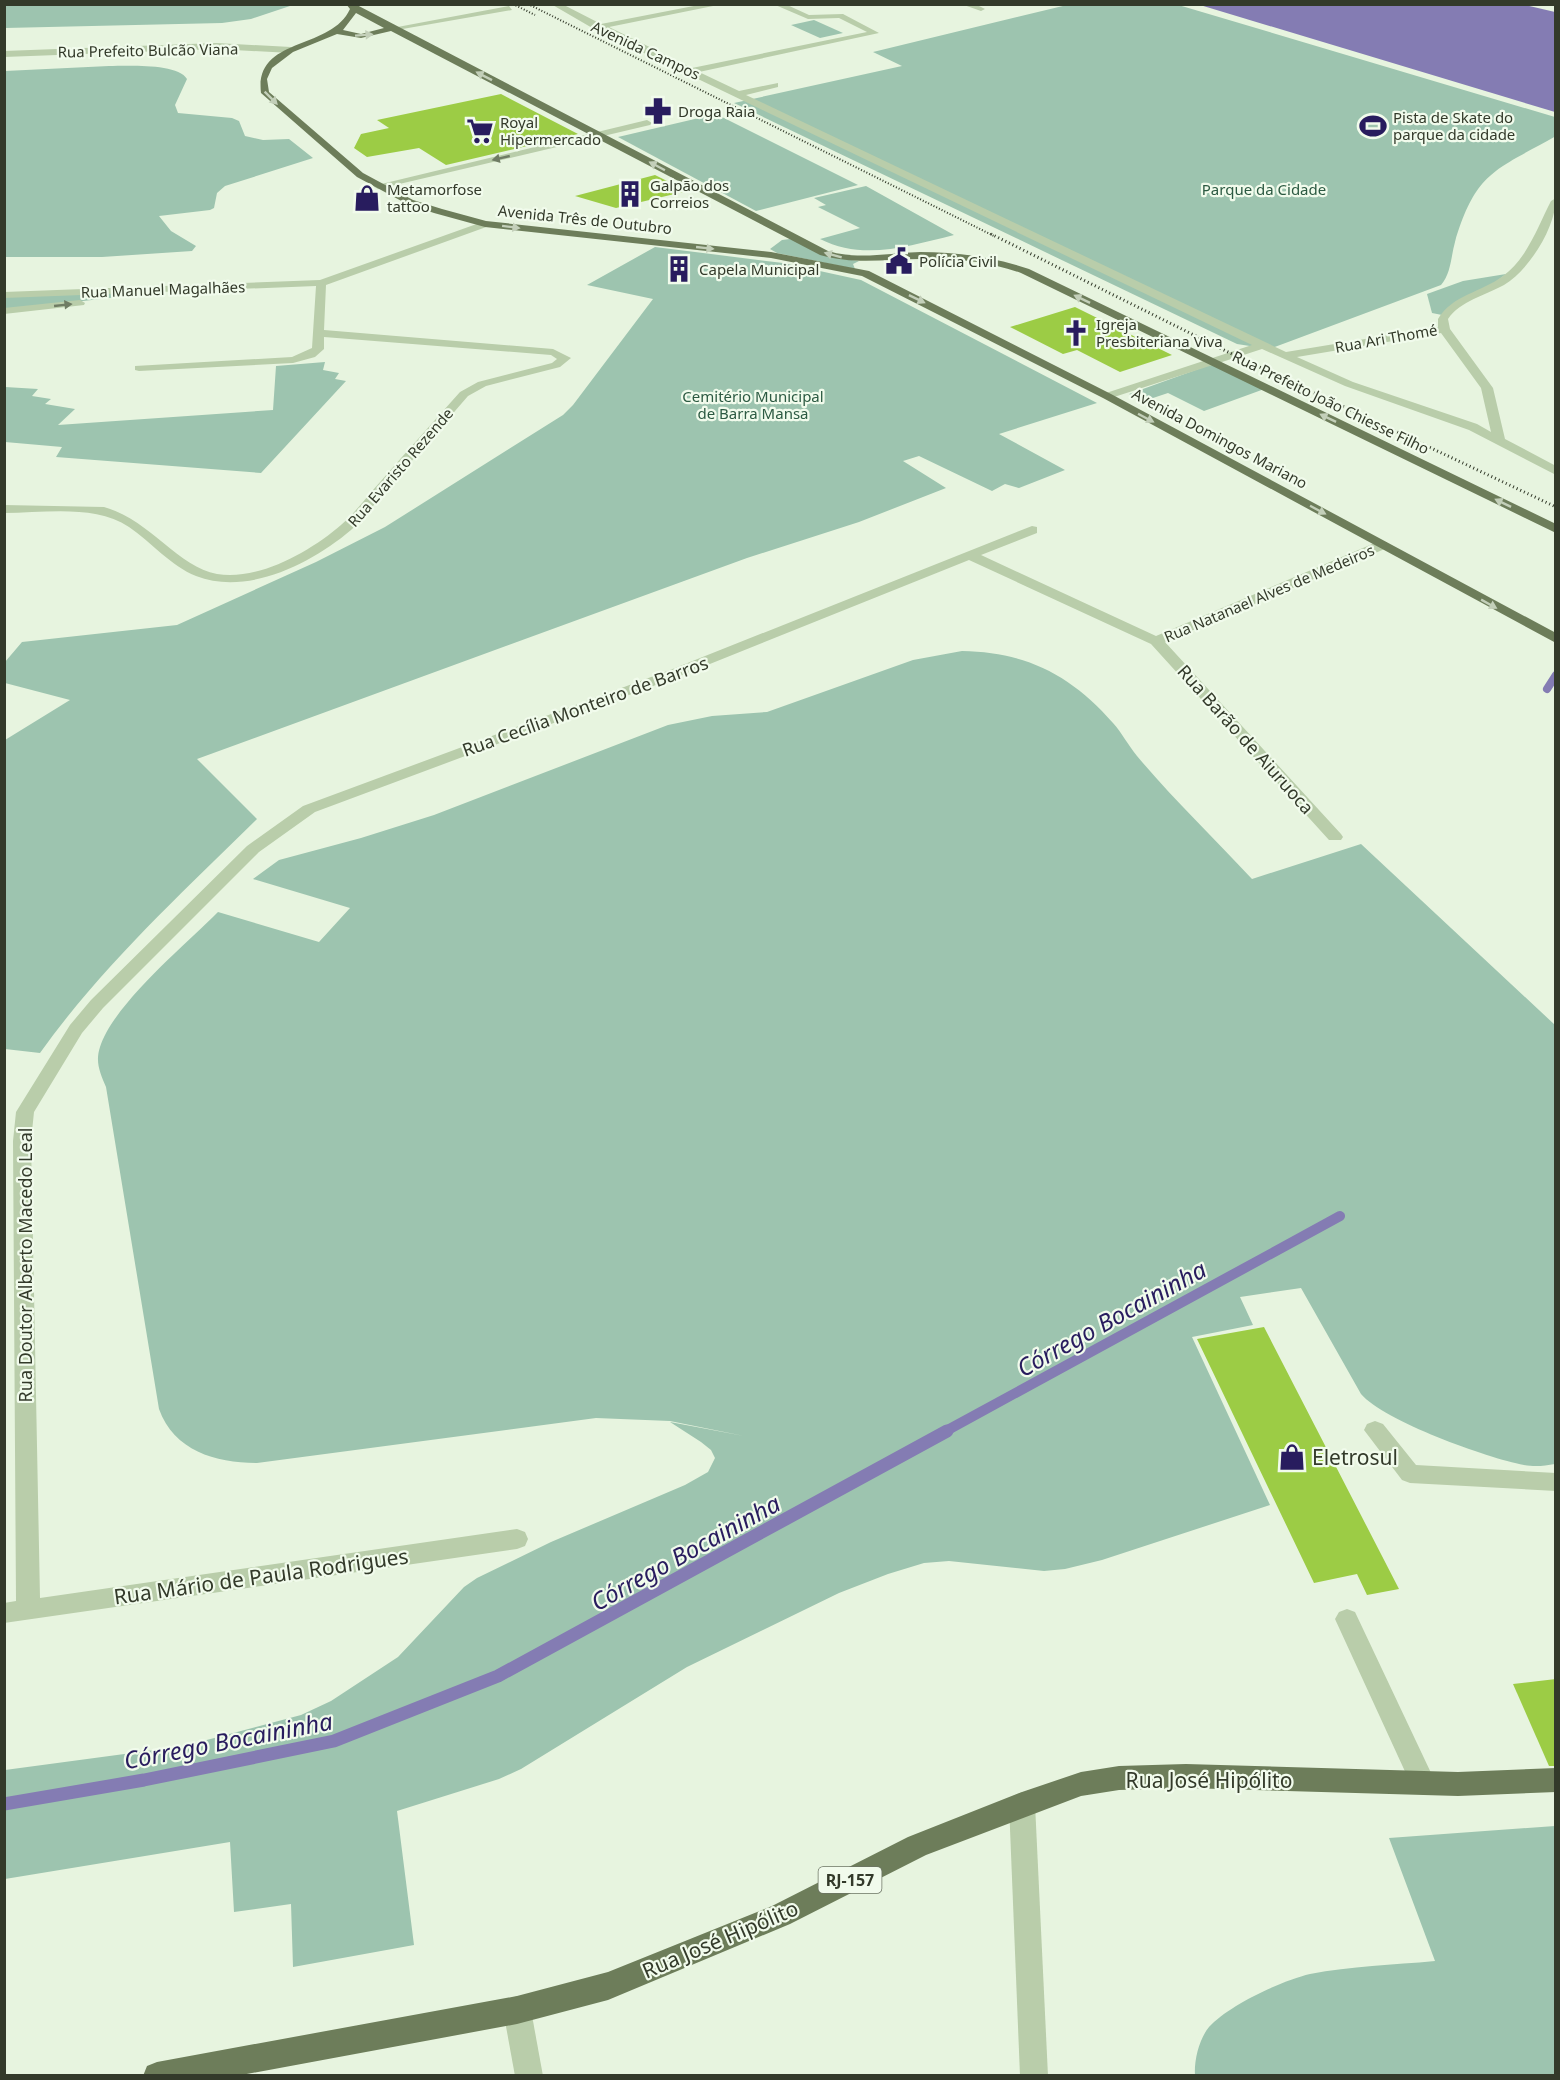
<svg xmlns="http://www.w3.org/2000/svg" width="1560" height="2080" viewBox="0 0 1560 2080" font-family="'Noto Sans',sans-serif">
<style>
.green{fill:#9dc4af}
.water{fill:#847cb3}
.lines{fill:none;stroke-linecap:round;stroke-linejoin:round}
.stream-far2{stroke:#847cb3;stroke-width:8}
.stream-far1{stroke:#847cb3;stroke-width:10}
.stream{stroke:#847cb3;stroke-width:13}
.building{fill:#9ccc45}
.minor{fill:#b9cdaa;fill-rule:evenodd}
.major{fill:#6d7d5a;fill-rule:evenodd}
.rail-far1{stroke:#333a2a;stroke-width:2;stroke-dasharray:1 2;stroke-linecap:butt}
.rail{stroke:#333a2a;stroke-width:3;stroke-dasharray:1 3;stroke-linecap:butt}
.oneway{fill:#c3cfb9}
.oneway2{fill:#6f7c64}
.labels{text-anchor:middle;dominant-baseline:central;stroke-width:4.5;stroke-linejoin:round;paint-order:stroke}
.far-street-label{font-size:15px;fill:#333a2a;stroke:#f1fbec}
.far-poi-label{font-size:15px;fill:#333a2a;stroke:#f1fbec;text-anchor:start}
.far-park-label{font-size:15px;fill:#2c5a42;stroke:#f1fbec}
.shield{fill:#f1fbec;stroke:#6c7464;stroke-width:1.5}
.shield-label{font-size:16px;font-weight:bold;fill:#333a2a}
.street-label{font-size:18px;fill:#333a2a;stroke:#f1fbec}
.near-poi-label{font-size:21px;fill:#333a2a;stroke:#f1fbec;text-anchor:start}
.near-street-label{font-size:21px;fill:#333a2a;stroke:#f1fbec}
.near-water-label{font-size:24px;font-style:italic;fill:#281c5e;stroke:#f1fbec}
</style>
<rect width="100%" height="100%" fill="#e7f4df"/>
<g class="green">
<path d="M1175,4L1555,117L1556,136C1496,170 1476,171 1455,242C1451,256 1451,274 1441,285L1269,349L1237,344L734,103L902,66L873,52L1067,5Z"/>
<path d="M4,5L5,4L293,5L251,19L222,23L5,28Z"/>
<path d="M814,20L843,33L820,38L791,25Z"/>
<path d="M109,66C126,66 178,63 187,79L175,105L178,113L232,118L239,121L245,136L263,140L289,139L313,158L225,186L217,193L214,208L210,210L159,216L171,231L196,246L192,251L102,257H5V71Z"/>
<path d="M716,114L858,185L756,211L618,137Z"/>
<path d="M866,186L954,235C909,246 863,261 820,239L860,228L818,207L826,205L814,198Z"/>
<path d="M790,239L837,258L859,261L853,264L855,269L777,253L770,249L782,240Z"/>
<path d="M655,247L783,263L861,280L1097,403L999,434L1065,470L1019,488L1005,484L992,491L919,456L903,461L946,488L859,522L747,558L197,759L257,819C181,894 102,966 40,1053L5,1049V740L70,700L5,683V662L22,642L177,625L316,562L385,527L563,415L573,405L653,299L587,285Z"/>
<path d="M1506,274L1492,285L1442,315L1432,313L1427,294L1463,281Z"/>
<path d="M161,292L5,310V296Z"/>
<path d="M325,362L323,370L339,373L335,379L346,381L261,473L56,457L62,447L5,442V387L38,389L32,396L51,399L45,404L75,409L58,425L273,410L276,366Z"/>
<path d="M1215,363L1267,388L1204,411L1168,393L1144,401L1129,394Z"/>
<path d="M962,651C1026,652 1071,675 1113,723C1122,733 1128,745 1137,756C1173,799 1214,838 1252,879L1361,844L1555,1025V1464C1544,1466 1535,1467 1524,1465C1487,1458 1384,1421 1361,1394L1301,1288L1240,1297L1253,1325L1192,1337L1270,1505L1102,1560L1065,1569L1044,1571L949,1561L924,1563L888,1574L839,1593L687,1667L521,1769L499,1779L397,1811L414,1945L293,1967L291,1904L234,1912L230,1842L5,1879V1770L184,1746L301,1715L331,1701L398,1657L464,1587L477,1578L551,1542L685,1485L708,1472L715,1458L711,1450L701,1442L670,1422L744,1436L670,1421L596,1418L257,1463C216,1463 174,1451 159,1409L106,1087C100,1073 95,1062 100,1047C113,1005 186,944 218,912L319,942L350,908L253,879L279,860L361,838L434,815L668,725L712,716L767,712L913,660Z"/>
<path d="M1555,1826V2075H1195C1194,2061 1199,2039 1209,2027C1229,2005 1281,1981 1310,1974C1351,1966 1393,1965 1435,1961L1389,1838Z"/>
</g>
<path class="water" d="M1525,5L1555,12V112L1200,5Z"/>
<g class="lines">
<path class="stream-far2" d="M1547,689L1556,675"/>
<path class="stream-far1" d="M944,1432L1340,1216"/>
<path class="stream" d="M4,1804L144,1780L334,1741L498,1676L947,1431"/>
</g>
<g class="building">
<path d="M501,94L578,134L446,165L419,148L367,157L354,148L361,134L389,128L377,120Z"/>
<path d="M655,175L687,191L616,208L575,196Z"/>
<path d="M1075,307L1172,355L1120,372L1077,350L1063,354L1010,327Z"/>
<path d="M1264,1327L1399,1589L1367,1595L1357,1574L1314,1583L1197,1339Z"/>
<path d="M1556,1679V1766H1549L1513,1684Z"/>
</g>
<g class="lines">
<g class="minor">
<path d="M551,4H562L601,24L704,4H723L609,27L692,68L867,32L839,18L808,19L773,4H785L809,15L843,14L879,33L699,72L739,91L778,83V87L746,95L1286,352L1438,327V319C1452,295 1482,292 1503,276C1527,259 1538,226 1551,201L1556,198C1556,227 1529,270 1504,285C1486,295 1460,301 1448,319L1450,329L1493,388L1505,439L1556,466V475L1469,430L1345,386L1262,349L1111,398H1103V394L1252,345L594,29ZM1441,333L1481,388L1491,432L1477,424L1353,382L1297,357Z"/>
<path d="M961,4H975L985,9L981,11Z"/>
<path d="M509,6L512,10L391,31L387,29Z"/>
<path d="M216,43L291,47L295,50L291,53L216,49L4,57V51Z"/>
<path d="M647,120L652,123L650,125L378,189L373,186Z"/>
<path d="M485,221L490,224L489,226L326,285L324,330L553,349L571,358L560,367L486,386L468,396C442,426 416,456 390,486C377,500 365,518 351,530C311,564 247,596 196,576C171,566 151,542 129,527C94,504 45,513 4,513V505L104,507C149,519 178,567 217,574C259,581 311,551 341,525C356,512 368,495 381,481C407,451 434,421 460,392L478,382L552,363L557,359L551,355L324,337V349L315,357L293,363L139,371L135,370V366L292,357L312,348L316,286L4,298V292L320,280Z"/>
<path d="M80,300L85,303L84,305L4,314V308Z"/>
<path d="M1032,526L1037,527V533L981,555L1156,636L1377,542H1387V548L1165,642L1341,834L1343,837L1341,840H1329L1151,644L969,560L680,676L315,812L259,852L103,1008L82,1033L34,1112L31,1141L40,1598L517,1529L525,1532L528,1539L525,1546L517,1549L4,1623V1603L16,1601L13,1141L16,1112L70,1025L91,1000L247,846L303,806L670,670Z"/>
<path d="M1375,1421L1383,1424L1416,1465L1556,1473V1491L1410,1483L1402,1480L1364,1430L1367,1424Z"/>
<path d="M1347,1609L1355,1612L1432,1775L1436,1783L1432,1791L1423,1795L1414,1791L1335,1619L1339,1612Z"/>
<path d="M1022,1792L1031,1796L1035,1804L1048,2076H1020L1009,1804L1013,1796Z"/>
<path d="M517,1996L527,2000L531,2010L543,2076H515L503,2010L507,2000Z"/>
</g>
<g class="major">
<path d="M346,4H355L828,251C858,260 889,253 920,252C957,252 993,257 1029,269L1556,524V533L1021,273C989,262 956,258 921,259C887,259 854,265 820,255L391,31L361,38L337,34L293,52L272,68L267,79L269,92L363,173L413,200L442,209L486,221L771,252L869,271L1111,394L1556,633V643L1103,398L862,276L771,258L485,227L434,213L407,204L357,177L261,93C254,36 331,51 350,9ZM356,13L384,28L361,34L343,30Z"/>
<path d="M1186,1764L1458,1772L1556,1768V1792L1458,1796L1186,1788L1119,1790L1081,1796L926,1855L790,1924L608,2000L517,2024L236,2076H143L147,2066L157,2062L517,1996L608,1972L772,1906L908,1837L1022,1792L1081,1772L1119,1766Z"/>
</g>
<g class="rail-far1">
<path d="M513,4L535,15"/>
<path d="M528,4L994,236"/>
</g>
<path class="rail" d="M991,234L1234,355L1556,507"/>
</g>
<defs><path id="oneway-solid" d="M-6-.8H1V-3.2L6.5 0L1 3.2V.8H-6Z" transform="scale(1.5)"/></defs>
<g class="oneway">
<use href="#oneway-solid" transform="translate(364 35) rotate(-4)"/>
<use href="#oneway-solid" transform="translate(484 76) rotate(-153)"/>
<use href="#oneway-solid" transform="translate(271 98) rotate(45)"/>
<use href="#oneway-solid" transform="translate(657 166) rotate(-152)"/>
<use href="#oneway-solid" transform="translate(511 227) rotate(7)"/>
<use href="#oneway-solid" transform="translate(705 248) rotate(6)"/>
<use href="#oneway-solid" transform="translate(833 255) rotate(-165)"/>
<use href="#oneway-solid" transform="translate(917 299) rotate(26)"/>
<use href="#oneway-solid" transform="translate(1082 299) rotate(-154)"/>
<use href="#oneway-solid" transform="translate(1146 418) rotate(28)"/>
<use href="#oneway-solid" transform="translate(1328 418) rotate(-154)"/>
<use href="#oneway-solid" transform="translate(1503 503) rotate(-154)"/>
<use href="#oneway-solid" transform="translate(1318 510) rotate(28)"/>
<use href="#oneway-solid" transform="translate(1489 604) rotate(29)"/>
</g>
<g class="oneway2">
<use href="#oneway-solid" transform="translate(501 158) rotate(167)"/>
<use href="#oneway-solid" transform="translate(63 305) rotate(-6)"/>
</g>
<defs>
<symbol id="pharmacy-bare" viewBox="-9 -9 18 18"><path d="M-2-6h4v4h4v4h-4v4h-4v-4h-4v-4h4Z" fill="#281c5e" stroke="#f1fbec" stroke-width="2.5" paint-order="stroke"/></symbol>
<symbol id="stadium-bare" viewBox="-9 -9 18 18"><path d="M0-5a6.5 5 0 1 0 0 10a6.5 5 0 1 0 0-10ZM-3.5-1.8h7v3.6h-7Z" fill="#281c5e" stroke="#f1fbec" stroke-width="2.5" paint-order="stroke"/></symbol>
<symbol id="supermarket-bare" viewBox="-9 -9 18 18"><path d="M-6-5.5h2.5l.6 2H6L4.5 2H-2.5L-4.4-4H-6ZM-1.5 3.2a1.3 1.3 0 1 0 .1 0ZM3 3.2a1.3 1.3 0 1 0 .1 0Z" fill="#281c5e" stroke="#f1fbec" stroke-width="2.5" paint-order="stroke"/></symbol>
<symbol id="building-bare" viewBox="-9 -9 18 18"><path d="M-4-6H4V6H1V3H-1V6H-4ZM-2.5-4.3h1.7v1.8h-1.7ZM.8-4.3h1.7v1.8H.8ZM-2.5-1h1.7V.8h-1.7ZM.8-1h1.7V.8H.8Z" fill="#281c5e" stroke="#f1fbec" stroke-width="2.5" paint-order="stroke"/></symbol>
<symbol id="shop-bare" viewBox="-9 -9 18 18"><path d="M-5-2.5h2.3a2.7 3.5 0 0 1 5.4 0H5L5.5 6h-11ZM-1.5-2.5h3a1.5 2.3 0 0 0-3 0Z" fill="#281c5e" stroke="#f1fbec" stroke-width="2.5" paint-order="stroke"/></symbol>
<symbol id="civic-bare" viewBox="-9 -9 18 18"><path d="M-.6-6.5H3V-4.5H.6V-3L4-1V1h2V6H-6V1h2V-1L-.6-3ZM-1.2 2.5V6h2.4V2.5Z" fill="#281c5e" stroke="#f1fbec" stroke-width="2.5" paint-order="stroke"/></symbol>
<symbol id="church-bare" viewBox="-9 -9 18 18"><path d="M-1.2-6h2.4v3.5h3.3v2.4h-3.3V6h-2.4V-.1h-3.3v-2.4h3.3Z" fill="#281c5e" stroke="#f1fbec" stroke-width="2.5" paint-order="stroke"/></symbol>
</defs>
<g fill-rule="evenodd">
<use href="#pharmacy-bare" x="639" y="92" width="38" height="38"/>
<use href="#stadium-bare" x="1354" y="107" width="38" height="38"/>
<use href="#supermarket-bare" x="461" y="112" width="38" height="38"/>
<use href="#building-bare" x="611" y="175" width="38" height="38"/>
<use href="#shop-bare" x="348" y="179" width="38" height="38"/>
<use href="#civic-bare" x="880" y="242" width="38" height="38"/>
<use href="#building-bare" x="660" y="250" width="38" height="38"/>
<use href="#church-bare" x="1057" y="314" width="38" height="38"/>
<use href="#shop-bare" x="1273" y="1438" width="38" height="38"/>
</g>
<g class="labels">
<g class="far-street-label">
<text transform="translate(148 50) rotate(-1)">Rua Prefeito Bulcão Viana</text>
<text transform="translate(646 50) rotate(25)">Avenida Campos</text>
<text transform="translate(585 219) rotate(6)">Avenida Três de Outubro</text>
<text transform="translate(163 289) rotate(-2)">Rua Manuel Magalhães</text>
<text transform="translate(1386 338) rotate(-10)">Rua Ari Thomé</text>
<text transform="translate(1331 402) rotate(26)">Rua Prefeito João Chiesse Filho</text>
<text transform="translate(1220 438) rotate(28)">Avenida Domingos Mariano</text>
<text transform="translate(400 467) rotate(-49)">Rua Evaristo Rezende</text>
<text transform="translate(1269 593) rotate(-23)">Rua Natanael Alves de Medeiros</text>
</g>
<g class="far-poi-label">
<text x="678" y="111">Droga Raia</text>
<text x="1393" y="117">Pista de Skate do<tspan x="1393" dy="17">parque da cidade</tspan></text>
<text x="500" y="122">Royal<tspan x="500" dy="17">Hipermercado</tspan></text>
<text x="650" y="185">Galpão dos<tspan x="650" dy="17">Correios</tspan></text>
<text x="387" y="189">Metamorfose<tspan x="387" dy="17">tattoo</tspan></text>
<text x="919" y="261">Polícia Civil</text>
<text x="699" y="269">Capela Municipal</text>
<text x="1096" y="324">Igreja<tspan x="1096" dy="17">Presbiteriana Viva</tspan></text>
</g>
<g class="far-park-label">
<text x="1264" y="189">Parque da Cidade</text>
<text x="753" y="396">Cemitério Municipal<tspan x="753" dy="17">de Barra Mansa</tspan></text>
</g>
<rect class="shield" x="818.5" y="1867" width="63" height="26" rx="4.5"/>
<g class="shield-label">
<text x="850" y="1880">RJ-157</text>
</g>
<g class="street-label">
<text transform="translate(585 706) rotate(-20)">Rua Cecília Monteiro de Barros</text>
<text transform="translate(1246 739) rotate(48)">Rua Barão de Aiuruoca</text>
<text transform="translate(25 1265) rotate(-90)">Rua Doutor Alberto Macedo Leal</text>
</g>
<g class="near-poi-label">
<text x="1312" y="1457">Eletrosul</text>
</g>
<g class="near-street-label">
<text transform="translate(261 1576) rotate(-8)">Rua Mário de Paula Rodrigues</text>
<text x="1209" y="1780">Rua José Hipólito</text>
<text transform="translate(720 1939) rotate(-23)">Rua José Hipólito</text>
</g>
<g class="near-water-label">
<text transform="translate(1111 1318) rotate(-29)">Córrego Bocaininha</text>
<text transform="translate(685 1552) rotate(-29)">Córrego Bocaininha</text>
<text transform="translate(228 1740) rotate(-11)">Córrego Bocaininha</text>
</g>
</g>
<rect width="1560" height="2080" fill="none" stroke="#333a2a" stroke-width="12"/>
</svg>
